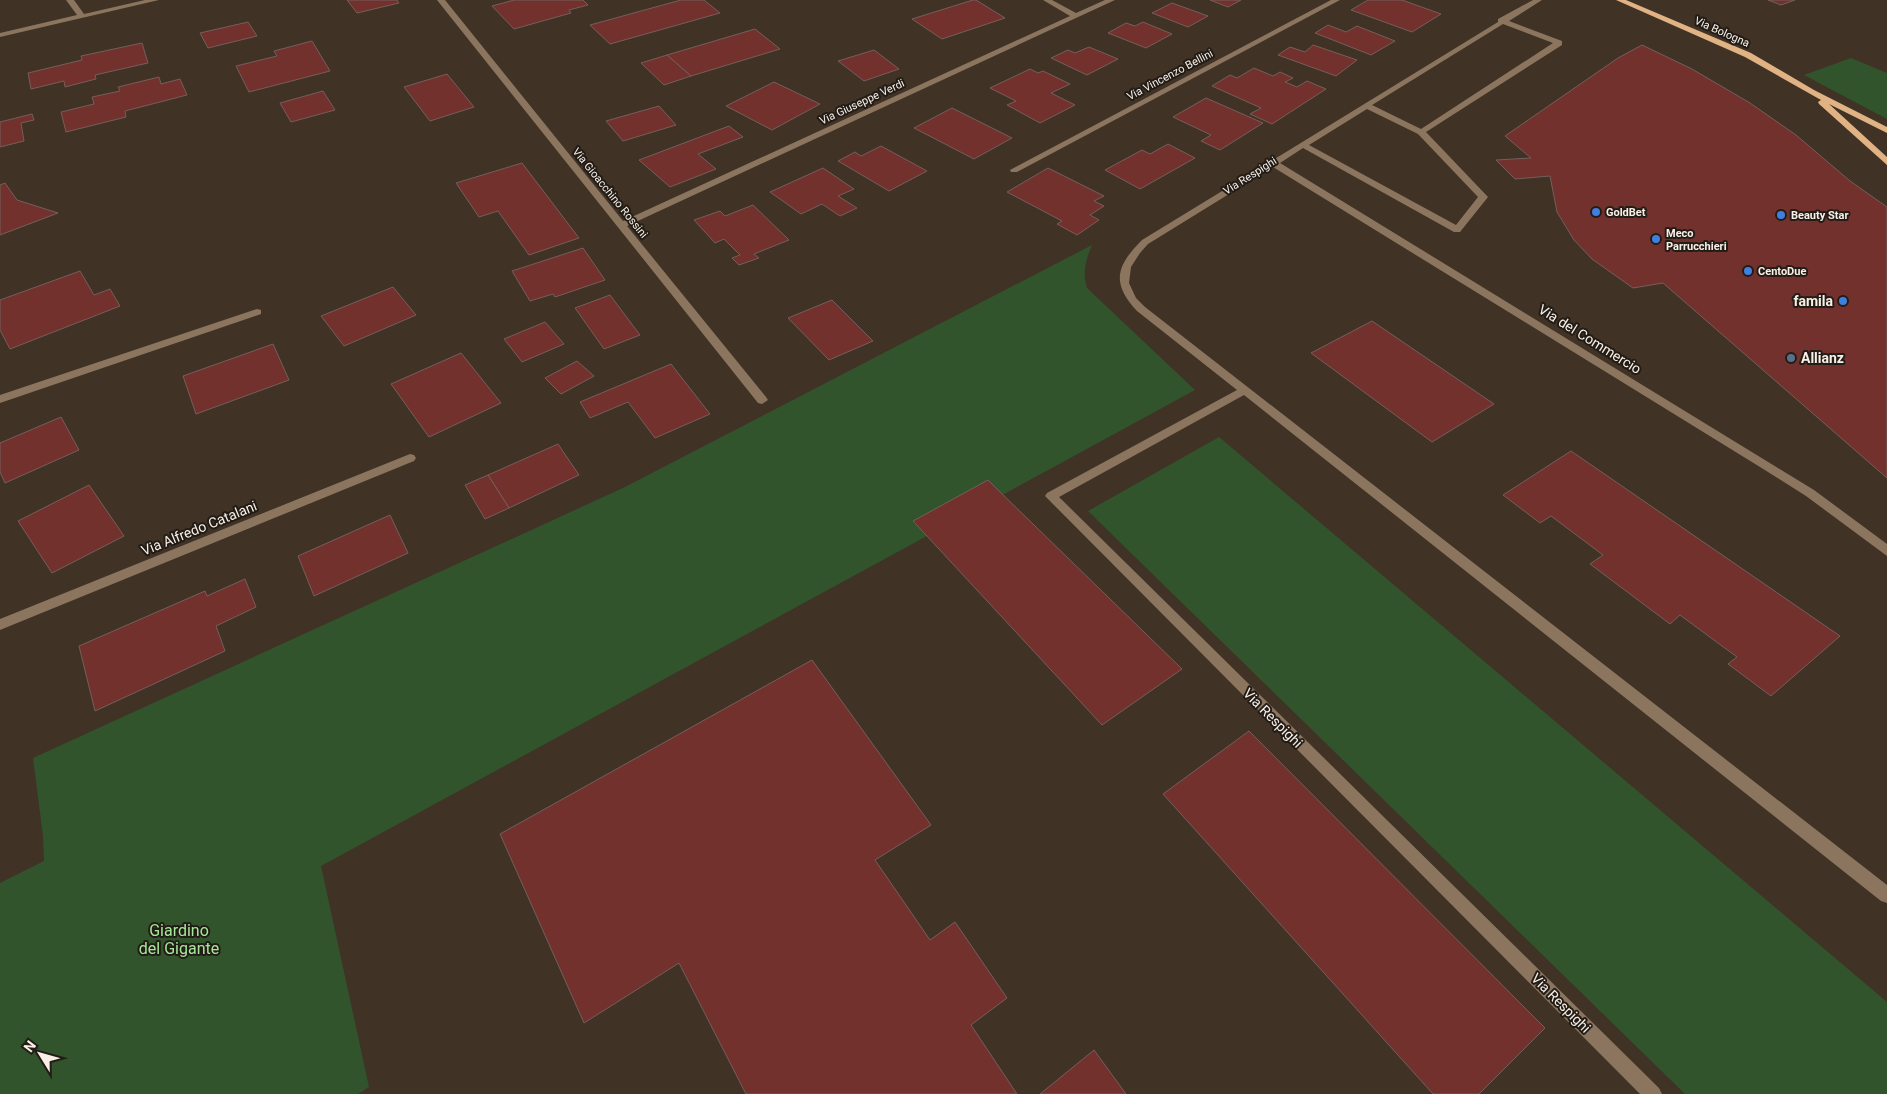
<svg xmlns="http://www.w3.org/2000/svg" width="1887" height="1094" viewBox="0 0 1887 1094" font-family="Roboto,sans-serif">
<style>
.green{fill:#32542c}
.building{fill:#73312d;stroke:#755e5c}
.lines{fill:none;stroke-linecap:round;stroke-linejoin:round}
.minor{fill:#8b755e;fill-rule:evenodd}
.major{fill:#e0b284;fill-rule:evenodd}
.shop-dot{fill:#3f7fe0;stroke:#221c16;stroke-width:2}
.service-dot{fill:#5c6f8a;stroke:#221c16;stroke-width:2}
.labels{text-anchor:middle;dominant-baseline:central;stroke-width:4;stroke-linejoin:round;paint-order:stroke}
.far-street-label{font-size:11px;fill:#f9efe7;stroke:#221c16}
.far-poi-label{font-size:11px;font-weight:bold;fill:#f9efe7;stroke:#221c16;text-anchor:start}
.poi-label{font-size:14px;font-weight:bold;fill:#f9efe7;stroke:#221c16;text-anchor:end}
.street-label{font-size:14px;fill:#f9efe7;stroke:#221c16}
.near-park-label{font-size:16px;fill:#a6e899;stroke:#221c16}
</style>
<rect width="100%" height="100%" fill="#403225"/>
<g class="green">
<path d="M1851,58L1887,73V119L1804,75Z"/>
<path d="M1092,245C1086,260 1082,272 1087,288L1195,390L321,866L369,1087L358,1094H0V883L44,861L43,836L33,758L623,488Z"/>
<path d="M1219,437L1887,1002V1094H1685L1088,511Z"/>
</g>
<g class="building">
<path d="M347,0H397L399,3L357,13Z"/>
<path d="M514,0H583L588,5L569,10L571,13L514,29L492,6Z"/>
<path d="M681,0H704L720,13L610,44L590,25Z"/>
<path d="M973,0H976L1005,18L942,39L912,19Z"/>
<path d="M1210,0H1241L1228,7Z"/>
<path d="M1368,0H1402L1441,14L1412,32L1351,10Z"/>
<path d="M1768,0H1795L1781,5Z"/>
<path d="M1172,3L1208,16L1188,27L1152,13Z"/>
<path d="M248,22L257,36L208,48L200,33Z"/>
<path d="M1143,22L1172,34L1146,48L1108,33L1126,23L1135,26Z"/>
<path d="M1328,25L1346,32L1357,26L1395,41L1371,55L1315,33Z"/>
<path d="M755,29L780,49L691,76L667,55Z"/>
<path d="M312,41L330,71L249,92L236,66L277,56L274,51Z"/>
<path d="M142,43L148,63L95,75L96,79L65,87L64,81L31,89L28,73L82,60L81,56Z"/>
<path d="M1313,45L1357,60L1336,76L1278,55L1290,47L1305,52Z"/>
<path d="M1642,45L1692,69L1750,103L1796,135L1850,181L1887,207V478L1663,283L1633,288L1592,259L1574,240L1557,212L1550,176L1515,179L1496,160L1531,158L1505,136L1618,58Z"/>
<path d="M1089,47L1118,59L1087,75L1051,58L1068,50L1075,53Z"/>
<path d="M874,50L899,69L864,81L838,61Z"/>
<path d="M667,55L691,76L664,85L641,63Z"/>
<path d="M1254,68L1273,76L1280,72L1293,78L1285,82L1297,87L1307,81L1326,89L1272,124L1250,114L1261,108L1212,86L1230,75L1237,78Z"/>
<path d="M1030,69L1038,73L1043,71L1070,84L1051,93L1075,105L1040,123L1007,105L1016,101L990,88Z"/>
<path d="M447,74L474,107L430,121L404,87Z"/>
<path d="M159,77L161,84L180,79L187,95L125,111L126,117L66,132L61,112L94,104L92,97L120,91L118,87Z"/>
<path d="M774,82L820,104L772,130L726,106Z"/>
<path d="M323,91L335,110L291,122L280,103Z"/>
<path d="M1206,98L1263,123L1220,150L1201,141L1211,135L1173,117Z"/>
<path d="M659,106L676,125L623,141L606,121Z"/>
<path d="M952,108L1012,138L974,159L914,128Z"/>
<path d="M32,114L34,120L21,123L24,141L0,147V122Z"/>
<path d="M729,126L743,137L698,154L716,169L670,187L639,160Z"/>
<path d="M1168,144L1195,158L1140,189L1105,170L1142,150L1150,154Z"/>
<path d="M881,146L927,171L889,191L838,161L855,152L861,156Z"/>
<path d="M522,163L579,238L529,255L498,211L479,217L456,183Z"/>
<path d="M823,168L854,189L838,196L857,208L840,216L822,204L801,214L770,192Z"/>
<path d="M1048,168L1104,196L1094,201L1104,206L1090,215L1099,220L1077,235L1057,224L1062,221L1007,192Z"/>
<path d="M5,183L17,200L58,213L0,235V185Z"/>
<path d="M753,205L789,240L754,254L759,258L739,265L732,258L740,255L724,239L715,243L694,220L720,211L725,216Z"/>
<path d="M583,248L605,280L555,297L553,294L530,301L512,271Z"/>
<path d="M80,271L94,295L110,289L120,306L10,349L0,330V300Z"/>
<path d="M393,287L416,315L344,346L321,316Z"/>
<path d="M610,295L640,335L604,349L575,308Z"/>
<path d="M832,300L873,341L829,360L788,318Z"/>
<path d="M1372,321L1494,404L1432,442L1311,353Z"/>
<path d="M545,322L564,344L522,362L504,339Z"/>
<path d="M273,344L289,380L196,414L183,376Z"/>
<path d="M461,353L501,403L429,437L391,384Z"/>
<path d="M577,361L594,376L561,394L545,378Z"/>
<path d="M671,364L710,414L655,438L628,402L590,418L580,402Z"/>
<path d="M61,417L79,450L5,483L0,472V443Z"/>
<path d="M558,444L579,475L509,508L488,475Z"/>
<path d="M1571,451L1840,636L1771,696L1728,664L1737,657L1680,615L1670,624L1590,564L1603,555L1551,516L1540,523L1503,495Z"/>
<path d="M488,475L509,508L485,519L465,485Z"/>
<path d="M988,480L997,489L1182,669L1102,725L913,521Z"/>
<path d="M89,485L124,536L52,573L18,521Z"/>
<path d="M390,515L408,553L314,596L298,556Z"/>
<path d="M245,579L256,607L216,626L225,651L95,711L79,646L205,591L207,596Z"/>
<path d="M812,660L931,825L875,860L930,940L955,922L1007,998L971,1025L1017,1094H746L679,963L584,1023L500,834Z"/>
<path d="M1249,731L1545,1028L1479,1094H1433L1163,794Z"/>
<path d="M1094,1050L1126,1094H1040Z"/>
</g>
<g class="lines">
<g class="minor">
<path d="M66,0H74L84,14L145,0H159L0,37V33L77,15Z"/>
<path d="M437,0H445L623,221L1070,16L1043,0H1052L1076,13L1105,0H1115L627,226L766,397L768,400L762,404L758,403Z"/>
<path d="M1331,0H1340L1017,172H1011L1010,170Z"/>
<path d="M1533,0H1542L1509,21L1562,41V45L1426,132L1488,197L1460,232H1454L1303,148L1280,163L1814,490L1887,544V556L1806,496L1760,467L1273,167L1148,244L1140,253L1131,267L1129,283L1136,298L1145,307L1887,885V903L1881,901L1244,395L1059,497L1659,1088L1662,1094H1640L1045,496L1047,493L1237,390L1137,311C1111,283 1116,266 1142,240L1268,163L1269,160H1273L1498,22V19ZM1503,24L1553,43L1421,129L1372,105ZM1367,109L1418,134L1478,197L1456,225L1309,145Z"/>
<path d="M257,309L261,310V314L0,403V395Z"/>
<path d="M410,454L414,455L416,458L414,461L0,630V619Z"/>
</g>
<path class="major" d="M1616,0H1626L1751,53L1814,90L1887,127V133L1829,104L1887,157V165L1819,104L1818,102L1821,100L1745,57Z"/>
</g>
<g class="shop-dot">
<circle cx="1596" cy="212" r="5"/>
<circle cx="1781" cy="215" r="5"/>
<circle cx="1656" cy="239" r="5"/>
<circle cx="1748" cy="271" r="5"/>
<circle cx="1843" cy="301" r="5"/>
</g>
<circle class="service-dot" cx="1791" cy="358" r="5"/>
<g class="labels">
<g class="far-street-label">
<text transform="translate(1722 32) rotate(24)">Via Bologna</text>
<text transform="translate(1170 75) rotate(-28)">Via Vincenzo Bellini</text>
<text transform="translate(862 102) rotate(-25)">Via Giuseppe Verdi</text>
<text transform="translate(1250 176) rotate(-32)">Via Respighi</text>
<text transform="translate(610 193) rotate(51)">Via Gioacchino Rossini</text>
</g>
<g class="far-poi-label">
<text x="1606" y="212">GoldBet</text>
<text x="1791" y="215">Beauty Star</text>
<text x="1666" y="233">Meco<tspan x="1666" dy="13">Parrucchieri</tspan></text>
<text x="1758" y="271">CentoDue</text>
</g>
<g class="poi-label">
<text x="1833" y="301">famila</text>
<text x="1801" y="358" text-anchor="start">Allianz</text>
</g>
<g class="street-label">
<text transform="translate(1590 339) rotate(32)">Via del Commercio</text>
<text transform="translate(199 528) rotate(-22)">Via Alfredo Catalani</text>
<text transform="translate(1273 718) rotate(45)">Via Respighi</text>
<text transform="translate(1561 1003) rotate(45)">Via Respighi</text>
</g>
<g class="near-park-label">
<text x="179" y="930">Giardino<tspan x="179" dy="18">del Gigante</tspan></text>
</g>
</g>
<g transform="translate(40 1054) rotate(307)" stroke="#221c16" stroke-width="4" paint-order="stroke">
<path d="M0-4L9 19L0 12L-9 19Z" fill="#f9efe7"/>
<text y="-8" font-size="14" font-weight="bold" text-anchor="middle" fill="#f9efe7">N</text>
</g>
</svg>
